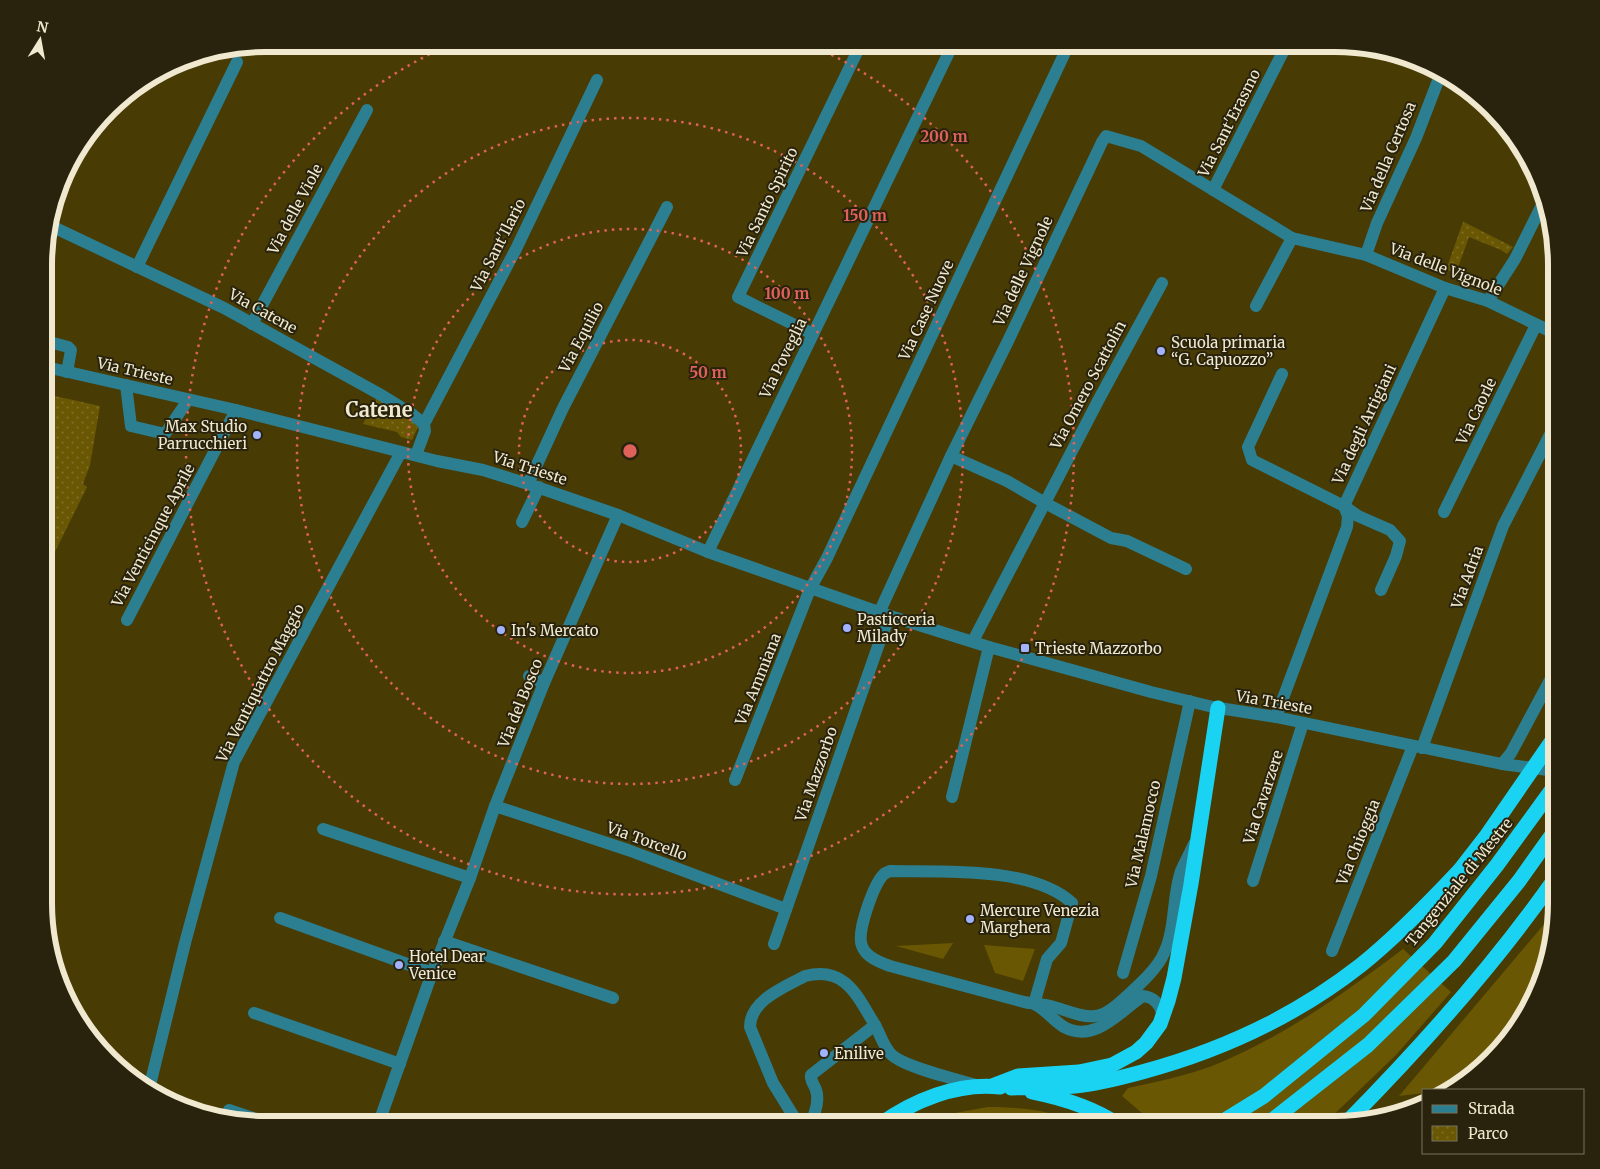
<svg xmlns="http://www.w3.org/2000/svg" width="1600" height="1169" viewBox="0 0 1600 1169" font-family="Merriweather,serif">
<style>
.grass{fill:#695703}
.park{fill:url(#park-dots)}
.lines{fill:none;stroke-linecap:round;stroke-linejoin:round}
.minor{stroke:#2c7f90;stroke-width:12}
.highway{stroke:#1ad3f3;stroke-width:15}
.highway-bridge{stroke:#1ad3f3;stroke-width:15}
.ring{fill:none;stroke:#de625a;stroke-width:2.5;stroke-dasharray:2.5 5}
.poi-dot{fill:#a2b2fd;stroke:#29230e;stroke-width:2}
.labels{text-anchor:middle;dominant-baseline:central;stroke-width:4;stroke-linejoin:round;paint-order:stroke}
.street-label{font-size:15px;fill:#f0e9cf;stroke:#29230e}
.poi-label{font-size:15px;fill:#f0e9cf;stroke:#29230e;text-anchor:start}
.district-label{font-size:20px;font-weight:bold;fill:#f0e9cf;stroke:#29230e}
.rim{fill:none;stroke:#f0e9cf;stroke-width:6}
.centre{fill:#de625a;stroke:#29230e;stroke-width:2.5}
.ring-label{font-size:15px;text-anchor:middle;font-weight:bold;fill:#de625a;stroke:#29230e;stroke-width:4;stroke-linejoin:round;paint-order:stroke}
</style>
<defs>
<pattern id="park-dots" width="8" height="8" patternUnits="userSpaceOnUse" patternTransform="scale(1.25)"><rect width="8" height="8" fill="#695703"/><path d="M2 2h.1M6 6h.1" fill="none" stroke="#7f6f27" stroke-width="1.8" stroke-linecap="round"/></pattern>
</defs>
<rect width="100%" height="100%" fill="#483b04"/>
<g class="grass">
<path d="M1556,910V918L1544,975L1510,1039L1448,1090H1424V1093L1399,1096Z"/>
<path d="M953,943L943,959L896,946Z"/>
<path d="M984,945L1035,949L1023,981L995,973Z"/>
<path d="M1403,949L1451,992L1396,1055L1323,1125H1156L1122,1096L1128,1088C1156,1082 1185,1076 1212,1066C1282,1038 1343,994 1403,949Z"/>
<path d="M988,1107C1022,1107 1054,1111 1086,1125H920L949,1114Z"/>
</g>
<g class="park">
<path d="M1463,222H1464L1513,247L1507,254L1501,250L1469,237L1456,273L1446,270Z"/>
<path d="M46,394L100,406L90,465L83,484L87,487L54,554L47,551L46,552Z"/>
<path d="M377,397L386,403L376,410L393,420L403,412L418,427L412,440L401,437L397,432L363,424Z"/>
</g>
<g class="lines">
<g class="minor">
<path d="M1213,190L1287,44"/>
<path d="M49,225L224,308L383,396L412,414L424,424L425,431L416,455"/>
<path d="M1366,255L1377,223L1416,138L1441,73"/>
<path d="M137,267L237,62"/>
<path d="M1488,301L1515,259L1543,203"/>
<path d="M1256,306L1292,238"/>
<path d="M252,324L367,110"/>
<path d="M813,334L738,297L860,46"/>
<path d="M46,341L68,347L71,350L67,372"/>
<path d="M46,367L236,410L437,461L483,470L528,484L618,515L708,552L890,616L989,647L1151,692L1213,707L1276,717L1502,764L1556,771"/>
<path d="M1282,374L1248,447L1252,460L1344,506L1358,516L1390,530L1400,541L1396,556L1381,590"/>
<path d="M126,385L131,426L165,434L188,400"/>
<path d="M424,424L516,249L597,80"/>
<path d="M951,456L1007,481L1045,503L1111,538L1127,541L1186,569"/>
<path d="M528,484L563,408L667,207"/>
<path d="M1444,512L1536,325"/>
<path d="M522,522L539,487"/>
<path d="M708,552L953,44"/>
<path d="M879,613L951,456L1009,339L1102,142L1106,136L1141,146L1292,238L1366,255L1445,288L1488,301L1556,334"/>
<path d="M127,620L236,410"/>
<path d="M973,641L1099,399L1162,283"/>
<path d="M529,676L544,683"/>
<path d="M1276,717L1347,527L1348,516L1344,506L1445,288"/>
<path d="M1422,748L1503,526L1556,423"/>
<path d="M1502,764L1511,753L1556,669"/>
<path d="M735,780L810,589L827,558L1069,44"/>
<path d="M952,797L989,647"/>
<path d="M495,806L628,850L786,909"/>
<path d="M323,829L470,878"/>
<path d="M1253,881L1303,723"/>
<path d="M280,918L432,973"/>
<path d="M444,941L613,998"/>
<path d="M774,944L883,632L890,616"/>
<path d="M1332,951L1413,746"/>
<path d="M1123,973L1151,876L1190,701"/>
<path d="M1034,1004L1047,959L1061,943L1072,903C1032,866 942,872 890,871C887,872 885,873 883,875C874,885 856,932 862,946C866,957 879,962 890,966L1024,1002C1034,1004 1044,1004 1054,1007C1067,1010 1081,1018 1095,1016C1107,1015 1118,1004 1127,996C1139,985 1158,968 1164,953C1176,928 1172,897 1181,871C1185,862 1190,853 1194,844"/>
<path d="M1036,1005C1047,1011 1054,1021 1064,1027C1095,1044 1120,1011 1143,996C1155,997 1161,1006 1163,1017"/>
<path d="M254,1013L400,1064"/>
<path d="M149,1089L185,943L234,762L401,452"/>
<path d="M226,1120L229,1110L273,1125"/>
<path d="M378,1125L432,973L470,878L495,806L544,683L618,515"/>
<path d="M799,1125L773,1083L750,1027C750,1000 785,987 805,976C846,966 857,996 875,1025"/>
<path d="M811,1125C814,1113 820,1102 816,1090C814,1084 810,1081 811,1075L875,1025C880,1034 883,1045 890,1053C901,1067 960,1080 980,1086"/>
</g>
<g class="highway">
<path d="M992,1086L1018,1076L1079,1072L1112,1065L1136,1052L1146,1043L1160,1024L1168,1001L1174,978L1191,884L1218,708"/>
<path d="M1011,1088C1032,1087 1054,1088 1075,1086C1097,1084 1120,1078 1142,1072C1220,1051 1296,1016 1361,965C1396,937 1428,904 1459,871"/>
<path d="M1032,1092C1062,1098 1094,1108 1119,1125"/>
<path d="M1346,1123C1422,1046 1494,966 1556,877"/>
<path d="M879,1125C913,1101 957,1082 1000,1087"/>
<path d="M1217,1125L1264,1096L1364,1015L1435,943L1497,865L1556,784"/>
<path d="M1266,1125L1368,1045L1454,961L1519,881L1556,829"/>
</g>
<path class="highway-bridge" d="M1459,871L1487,835L1556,735"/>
</g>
<g class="ring">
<circle cx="630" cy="451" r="111"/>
<circle cx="630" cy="451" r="222"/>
<circle cx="630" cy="451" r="333"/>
<path d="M811 45A444 444 0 1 1 449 45"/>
</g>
<g class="poi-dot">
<circle cx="1161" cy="351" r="5"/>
<circle cx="257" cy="435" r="5"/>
<circle cx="847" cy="628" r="5"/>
<circle cx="501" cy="630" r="5"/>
<rect x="1020" y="643" width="10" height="10" rx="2.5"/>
<circle cx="970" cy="919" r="5"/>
<circle cx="399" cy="965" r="5"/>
<circle cx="824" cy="1053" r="5"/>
</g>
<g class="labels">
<g class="street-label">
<text transform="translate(1229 123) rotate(-63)">Via Sant'Erasmo</text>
<text transform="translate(1388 157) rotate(-67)">Via della Certosa</text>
<text transform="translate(767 202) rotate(-64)">Via Santo Spirito</text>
<text transform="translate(295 209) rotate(-62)">Via delle Viole</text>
<text transform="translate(498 245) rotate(-63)">Via Sant'Ilario</text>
<text transform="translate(1446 269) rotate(21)">Via delle Vignole</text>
<text transform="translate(1023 271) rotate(-65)">Via delle Vignole</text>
<text transform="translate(926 310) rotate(-65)">Via Case Nuove</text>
<text transform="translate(263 311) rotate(29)">Via Catene</text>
<text transform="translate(581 337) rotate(-62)">Via Equilio</text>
<text transform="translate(783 358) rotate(-64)">Via Poveglia</text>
<text transform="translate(135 371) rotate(13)">Via Trieste</text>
<text transform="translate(1088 385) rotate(-62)">Via Omero Scattolin</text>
<text transform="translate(1476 411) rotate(-64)">Via Caorle</text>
<text transform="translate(1364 424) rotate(-65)">Via degli Artigiani</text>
<text transform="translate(530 468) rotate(18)">Via Trieste</text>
<text transform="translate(153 535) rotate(-62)">Via Venticinque Aprile</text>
<text transform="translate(1467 577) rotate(-70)">Via Adria</text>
<text transform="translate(758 679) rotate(-68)">Via Ammiana</text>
<text transform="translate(260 683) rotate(-63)">Via Ventiquattro Maggio</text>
<text transform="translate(1274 702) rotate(10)">Via Trieste</text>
<text transform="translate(520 703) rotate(-68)">Via del Bosco</text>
<text transform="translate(816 774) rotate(-71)">Via Mazzorbo</text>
<text transform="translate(1263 797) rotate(-72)">Via Cavarzere</text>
<text transform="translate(1143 834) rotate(-77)">Via Malamocco</text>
<text transform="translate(647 841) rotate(20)">Via Torcello</text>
<text transform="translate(1358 842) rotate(-68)">Via Chioggia</text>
<text transform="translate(1459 882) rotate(-51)">Tangenziale di Mestre</text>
</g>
<g class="poi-label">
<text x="1171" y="342">Scuola primaria<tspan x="1171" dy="17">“G. Capuozzo”</tspan></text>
<text x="247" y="426" text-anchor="end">Max Studio<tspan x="247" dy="17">Parrucchieri</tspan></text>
<text x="857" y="619">Pasticceria<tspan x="857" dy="17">Milady</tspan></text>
<text x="511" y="630">In's Mercato</text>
<text x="1035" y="648">Trieste Mazzorbo</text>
<text x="980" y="910">Mercure Venezia<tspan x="980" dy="17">Marghera</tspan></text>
<text x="409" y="956">Hotel Dear<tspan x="409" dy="17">Venice</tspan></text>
<text x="834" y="1053">Enilive</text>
</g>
<g class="district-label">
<text x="379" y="409">Catene</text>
</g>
</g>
<path d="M0 0H1600V1169H0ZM265 52H1335A213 213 0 0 1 1548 265V903A213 213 0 0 1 1335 1116H265A213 213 0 0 1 52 903V265A213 213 0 0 1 265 52Z" fill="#29230e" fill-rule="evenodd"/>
<path class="rim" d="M265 52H1335A213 213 0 0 1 1548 265V903A213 213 0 0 1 1335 1116H265A213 213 0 0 1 52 903V265A213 213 0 0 1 265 52Z"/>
<circle cx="630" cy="451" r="8" class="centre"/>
<g class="ring-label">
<text x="944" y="142">200 m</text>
<text x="865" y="221">150 m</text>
<text x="787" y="299">100 m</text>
<text x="708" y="378">50 m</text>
</g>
<rect x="1422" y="1089" width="162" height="65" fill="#29230e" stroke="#79725b"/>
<rect x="1432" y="1105" width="25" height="8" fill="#2c7f90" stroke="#79725b"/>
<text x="1468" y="1114" font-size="15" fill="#f0e9cf">Strada</text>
<rect x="1432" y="1126" width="25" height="15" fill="url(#park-dots)" stroke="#79725b"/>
<text x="1468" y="1139" font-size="15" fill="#f0e9cf">Parco</text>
<g transform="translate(40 40) rotate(11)" stroke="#29230e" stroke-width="4" paint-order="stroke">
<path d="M0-4L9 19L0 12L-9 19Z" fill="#f0e9cf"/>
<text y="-8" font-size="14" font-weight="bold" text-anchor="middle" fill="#f0e9cf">N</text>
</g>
</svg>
